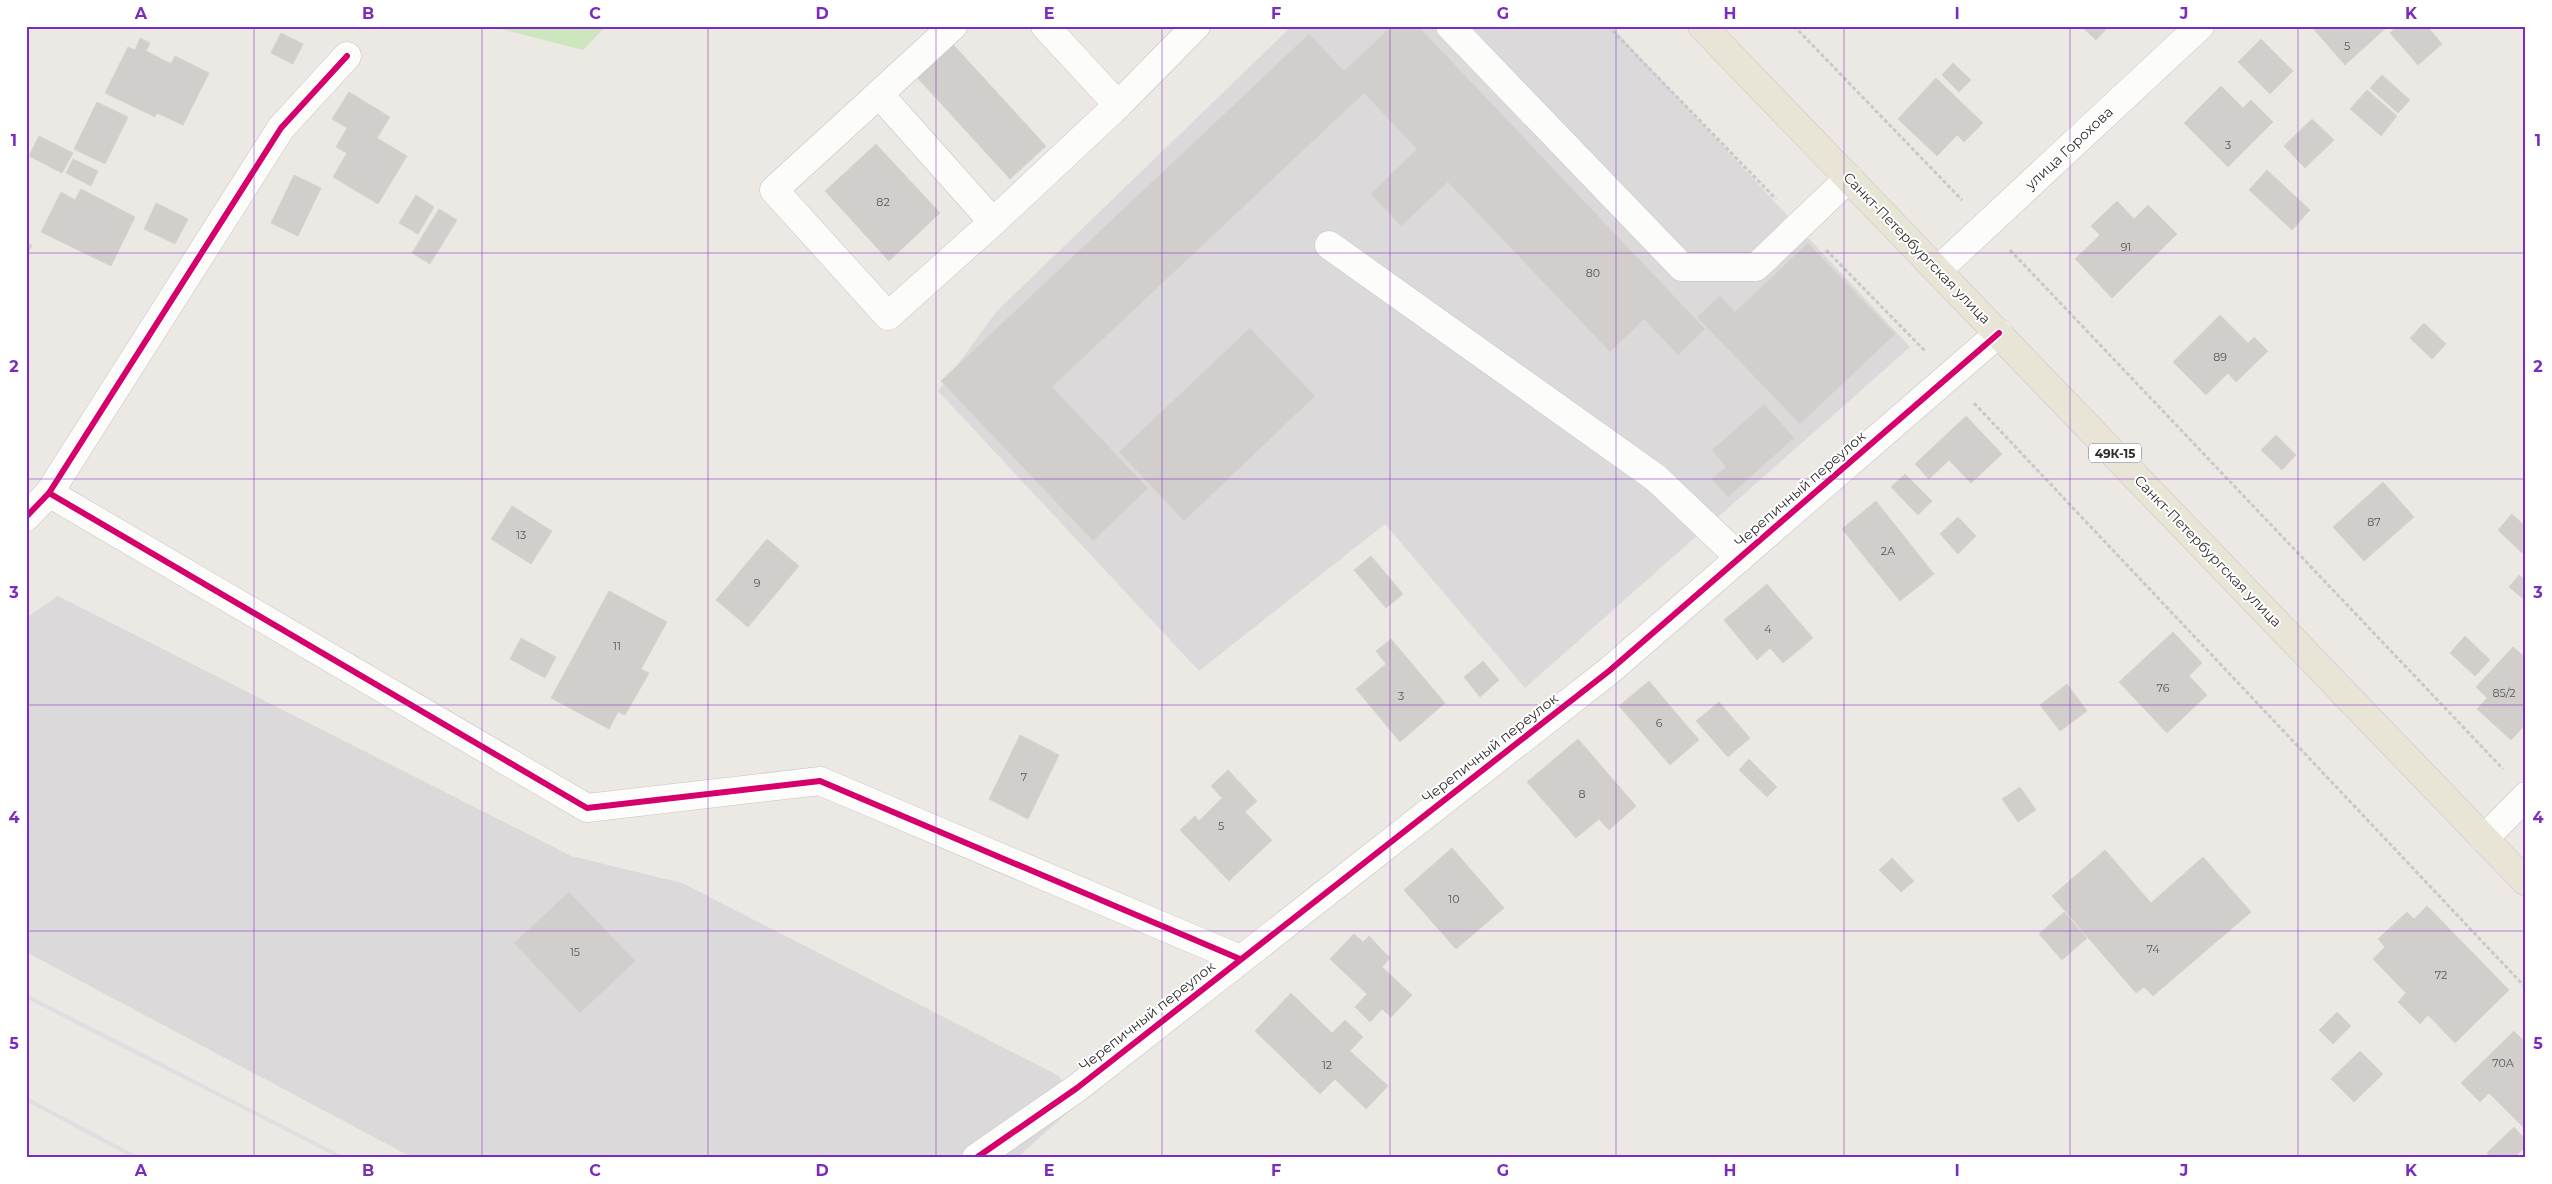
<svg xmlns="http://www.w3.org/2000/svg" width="2552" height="1184" viewBox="0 0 2552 1184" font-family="Montserrat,sans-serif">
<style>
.industrial{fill:#dcd9db}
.green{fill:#cee6be}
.building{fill:#d1cecb;stroke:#d7d4d0}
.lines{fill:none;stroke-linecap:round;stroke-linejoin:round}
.minor-casing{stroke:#c5c4c5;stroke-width:29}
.major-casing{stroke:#c6c5c4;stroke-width:29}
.path{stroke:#c9c9c8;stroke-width:3;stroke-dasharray:4 2.5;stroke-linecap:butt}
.minor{stroke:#fcfcfb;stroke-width:28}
.major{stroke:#e8e4d6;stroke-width:28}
.rail{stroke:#dfdfe1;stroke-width:4}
.cycleway-casing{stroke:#fff;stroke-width:9}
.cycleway{stroke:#d6006c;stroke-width:6}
.grid{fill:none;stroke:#7b2cbf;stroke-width:1;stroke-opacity:0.55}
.labels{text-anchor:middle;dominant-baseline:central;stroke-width:4;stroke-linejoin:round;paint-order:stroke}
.number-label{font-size:11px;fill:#585857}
.shield{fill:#fff;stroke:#6d6d6d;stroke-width:1}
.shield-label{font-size:12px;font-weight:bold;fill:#2e2e2e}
.street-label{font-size:14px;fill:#2e2e2e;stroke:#fff}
.neatline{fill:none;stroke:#7b2cbf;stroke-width:2}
.grid-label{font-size:16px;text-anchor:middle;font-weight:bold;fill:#7b2cbf}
</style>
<rect width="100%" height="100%" fill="#ece8e4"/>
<g class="industrial">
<path d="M1292,26H1611L1910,347L1525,688L1385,524L1199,671L938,391L997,311Z"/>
<path d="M58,596L571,856L682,883L1059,1076L1076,1105L1017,1158H413L26,952V618Z"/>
</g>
<path class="green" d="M489,26H606L583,50Z"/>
<g class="building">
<path d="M1392,26H1418L1705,329L1678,355L1644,319L1610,352L1448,182L1401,226L1371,194L1417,149L1364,93L1052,387L1148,488L1093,541L941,381L1309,34L1344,71Z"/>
<path d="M2081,26H2109L2096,40Z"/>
<path d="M2311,26H2388L2345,65Z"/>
<path d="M2397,26H2427L2442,44L2418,65L2390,33Z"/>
<path d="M281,33L303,44L293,64L271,53Z"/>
<path d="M140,38L150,43L146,51L171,64L175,56L209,73L183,125L157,113L155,117L105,93L128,47L135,50Z"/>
<path d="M2261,39L2293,71L2270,94L2238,62Z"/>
<path d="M949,40L1046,146L1010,179L913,73Z"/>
<path d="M1953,63L1971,80L1959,92L1942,75Z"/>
<path d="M2382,75L2410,100L2398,113L2370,88Z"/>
<path d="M1936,78L1983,123L1964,142L1957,135L1937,156L1898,119Z"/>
<path d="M2221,86L2243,108L2251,100L2273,122L2228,167L2184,123Z"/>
<path d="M2367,90L2397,116L2381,136L2350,109Z"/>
<path d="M349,92L390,117L377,138L407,156L378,204L333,177L347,153L336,147L347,128L332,119Z"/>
<path d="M97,102L128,117L105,164L74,149Z"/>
<path d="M2312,119L2334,140L2305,168L2284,146Z"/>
<path d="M39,136L73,153L62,173L29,156Z"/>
<path d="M876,144L940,213L889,261L825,191Z"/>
<path d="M73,159L98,171L91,186L66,173Z"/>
<path d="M2267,170L2310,210L2292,230L2249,190Z"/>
<path d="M294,175L321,188L298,236L271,223Z"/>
<path d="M81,189L135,217L111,266L41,232L61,192L75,200Z"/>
<path d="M416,195L434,207L418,234L399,223Z"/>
<path d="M2117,201L2134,219L2148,205L2177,234L2112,298L2075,259L2100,235L2091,226Z"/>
<path d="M156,203L188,219L175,244L144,229Z"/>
<path d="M439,209L457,220L430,264L412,253Z"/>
<path d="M26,243L32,245L26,256Z"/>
<path d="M1808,243L1895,334L1800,424L1697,317L1720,296L1735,312Z"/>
<path d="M2220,315L2248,343L2254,337L2268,351L2236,382L2228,373L2206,395L2173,362Z"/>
<path d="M2424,323L2446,344L2432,359L2410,338Z"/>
<path d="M1250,328L1315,396L1184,521L1119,452Z"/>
<path d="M1764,404L1794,438L1728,497L1712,479L1726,467L1712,450Z"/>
<path d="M1966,416L2002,454L1971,483L1949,460L1929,479L1915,464Z"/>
<path d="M2276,435L2296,455L2282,470L2261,450Z"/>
<path d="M1905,474L1932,501L1918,515L1891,487Z"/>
<path d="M2383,482L2414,517L2364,561L2333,527Z"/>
<path d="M1876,501L1934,574L1900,601L1842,529Z"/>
<path d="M512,506L552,531L531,564L491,539Z"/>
<path d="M2512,514L2526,527V549L2522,553L2498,530Z"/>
<path d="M1958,517L1976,536L1958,554L1940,534Z"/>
<path d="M767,539L799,566L748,627L716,600Z"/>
<path d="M1371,556L1403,594L1386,608L1354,570Z"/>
<path d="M2519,575L2526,581V601L2509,587Z"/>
<path d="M1767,584L1813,638L1783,663L1770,648L1757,660L1724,620Z"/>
<path d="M609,591L667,622L641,669L649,673L625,715L618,712L609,729L551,698Z"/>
<path d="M2173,632L2202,663L2189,676L2207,695L2167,733L2119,682Z"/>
<path d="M2465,636L2490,660L2475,676L2450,653Z"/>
<path d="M521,638L556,657L545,678L510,659Z"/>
<path d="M1391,639L1445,703L1400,742L1356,689L1386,664L1376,651Z"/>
<path d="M2513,647L2526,658V724L2511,740L2477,709L2487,698L2476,687Z"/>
<path d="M1483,661L1499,680L1480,697L1464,677Z"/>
<path d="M1649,681L1699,740L1670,765L1619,706Z"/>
<path d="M2067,684L2087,711L2060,731L2040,705Z"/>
<path d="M1719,702L1750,738L1728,757L1696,721Z"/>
<path d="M1020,735L1059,755L1028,819L989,799Z"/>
<path d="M1578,739L1636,806L1609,830L1599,819L1576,838L1527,782Z"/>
<path d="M1749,759L1777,787L1767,797L1739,770Z"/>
<path d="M1228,770L1257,801L1245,812L1272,840L1229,881L1180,830L1195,816L1199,821L1222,798L1211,786Z"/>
<path d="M2020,787L2036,810L2018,822L2002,799Z"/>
<path d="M1452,848L1504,908L1456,949L1404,890Z"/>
<path d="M2105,850L2151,903L2203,857L2251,912L2153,996L2144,987L2136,993L2052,896Z"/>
<path d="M1892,858L1914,881L1901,892L1879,870Z"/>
<path d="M569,892L635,961L580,1013L514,943Z"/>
<path d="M2427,906L2509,990L2455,1043L2428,1015L2420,1024L2398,1002L2406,993L2373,959L2385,947L2378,939L2407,912L2414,919Z"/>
<path d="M2064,912L2087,938L2062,960L2039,934Z"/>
<path d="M1354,934L1363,942L1369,936L1390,958L1382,967L1412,995L1391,1017L1382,1009L1370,1022L1355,1007L1367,994L1330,959Z"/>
<path d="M1291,993L1332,1033L1345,1020L1363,1037L1350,1051L1388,1086L1366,1109L1335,1079L1320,1094L1255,1031Z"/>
<path d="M2337,1012L2351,1026L2333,1044L2319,1030Z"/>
<path d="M2514,1031L2526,1043V1130L2489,1093L2480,1102L2461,1083Z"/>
<path d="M2360,1051L2383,1074L2354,1102L2331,1079Z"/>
<path d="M2514,1127L2526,1140V1146L2514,1158H2491L2487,1153Z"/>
</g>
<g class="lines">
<defs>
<g id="minor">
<path d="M953,26L879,94L993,222L1118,105"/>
<path d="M1045,26L1118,105L1196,26"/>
<path d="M1450,26L1682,267H1756L1849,178"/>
<path d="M879,94L774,190L888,316L993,222"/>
<path d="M1329,245L1656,478L1740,558"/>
<path d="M1938,270L2200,26"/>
<path d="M49,493L587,808L820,781L1240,959"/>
<path d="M26,517L49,493L281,128L347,56"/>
<path d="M2484,839L2526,796"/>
<path d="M976,1158L1077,1088L1609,671L1999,333"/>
</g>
<path id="major" d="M1702,26L2526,882"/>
</defs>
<use href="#minor" class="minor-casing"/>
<use href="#major" class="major-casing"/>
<g class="path">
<path d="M1608,26L1776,199"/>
<path d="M1794,26L1962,200"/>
<path d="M1826,250L1925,351"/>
<path d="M2010,250L2503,769"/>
<path d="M1974,403L2526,988"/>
</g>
<use href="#minor" class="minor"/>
<use href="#major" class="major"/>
<g class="rail">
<path d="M26,996L343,1158"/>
<path d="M26,1099L137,1158"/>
</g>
<defs>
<g id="cycleway">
<path d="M49,493L587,808L820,781L1240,959"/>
<path d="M26,517L49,493L281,128L347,56"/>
<path d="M976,1158L1077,1088L1609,671L1999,333"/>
</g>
</defs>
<use href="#cycleway" class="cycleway-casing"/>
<use href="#cycleway" class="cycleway"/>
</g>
<path class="grid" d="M254,26V1158M482,26V1158M708,26V1158M936,26V1158M1162,26V1158M1390,26V1158M1616,26V1158M1844,26V1158M2070,26V1158M2298,26V1158M26,253H2526M26,479H2526M26,705H2526M26,931H2526"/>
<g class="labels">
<g class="number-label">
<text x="2347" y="46">5</text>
<text x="2228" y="145">3</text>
<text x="883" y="202">82</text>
<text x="2126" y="247">91</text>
<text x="1593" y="273">80</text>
<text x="2220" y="357">89</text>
<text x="2374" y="522">87</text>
<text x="521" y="535">13</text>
<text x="1888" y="551">2А</text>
<text x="757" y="583">9</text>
<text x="1768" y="629">4</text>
<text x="617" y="646">11</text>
<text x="2163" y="688">76</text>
<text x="2504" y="693">85/2</text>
<text x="1401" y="696">3</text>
<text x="1659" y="723">6</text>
<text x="1024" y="777">7</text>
<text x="1582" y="794">8</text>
<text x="1221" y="826">5</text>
<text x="1454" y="899">10</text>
<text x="2153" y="949">74</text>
<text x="575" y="952">15</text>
<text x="2441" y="975">72</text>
<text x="2503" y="1063">70А</text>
<text x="1327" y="1065">12</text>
</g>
<rect class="shield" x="2089" y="443.5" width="52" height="19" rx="4"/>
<g class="shield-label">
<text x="2115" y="453">49К-15</text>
</g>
<g class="street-label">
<text transform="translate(2069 148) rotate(-43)">улица Горохова</text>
<text transform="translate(1917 248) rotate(46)">Санкт-Петербургская улица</text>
<text transform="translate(1800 489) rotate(-41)">Черепичный переулок</text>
<text transform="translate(2208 551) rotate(46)">Санкт-Петербургская улица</text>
<text transform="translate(1490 748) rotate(-38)">Черепичный переулок</text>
<text transform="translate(1147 1016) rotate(-38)">Черепичный переулок</text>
</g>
</g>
<rect width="2552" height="1184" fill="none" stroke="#ffffff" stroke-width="55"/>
<rect x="28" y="28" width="2496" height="1128" class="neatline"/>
<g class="grid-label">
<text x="141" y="19">A</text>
<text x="368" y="19">B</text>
<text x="595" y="19">C</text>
<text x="822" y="19">D</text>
<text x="1049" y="19">E</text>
<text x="1276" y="19">F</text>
<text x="1503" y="19">G</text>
<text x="1730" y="19">H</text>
<text x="1957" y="19">I</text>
<text x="2184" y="19">J</text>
<text x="2411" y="19">K</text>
<text x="14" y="146">1</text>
<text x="2538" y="146">1</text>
<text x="14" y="372">2</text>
<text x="2538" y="372">2</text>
<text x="14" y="598">3</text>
<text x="2538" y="598">3</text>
<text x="14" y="823">4</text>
<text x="2538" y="823">4</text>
<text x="14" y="1049">5</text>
<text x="2538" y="1049">5</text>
<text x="141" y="1176">A</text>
<text x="368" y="1176">B</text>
<text x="595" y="1176">C</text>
<text x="822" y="1176">D</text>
<text x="1049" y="1176">E</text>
<text x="1276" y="1176">F</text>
<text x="1503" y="1176">G</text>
<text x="1730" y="1176">H</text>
<text x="1957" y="1176">I</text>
<text x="2184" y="1176">J</text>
<text x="2411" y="1176">K</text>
</g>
</svg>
